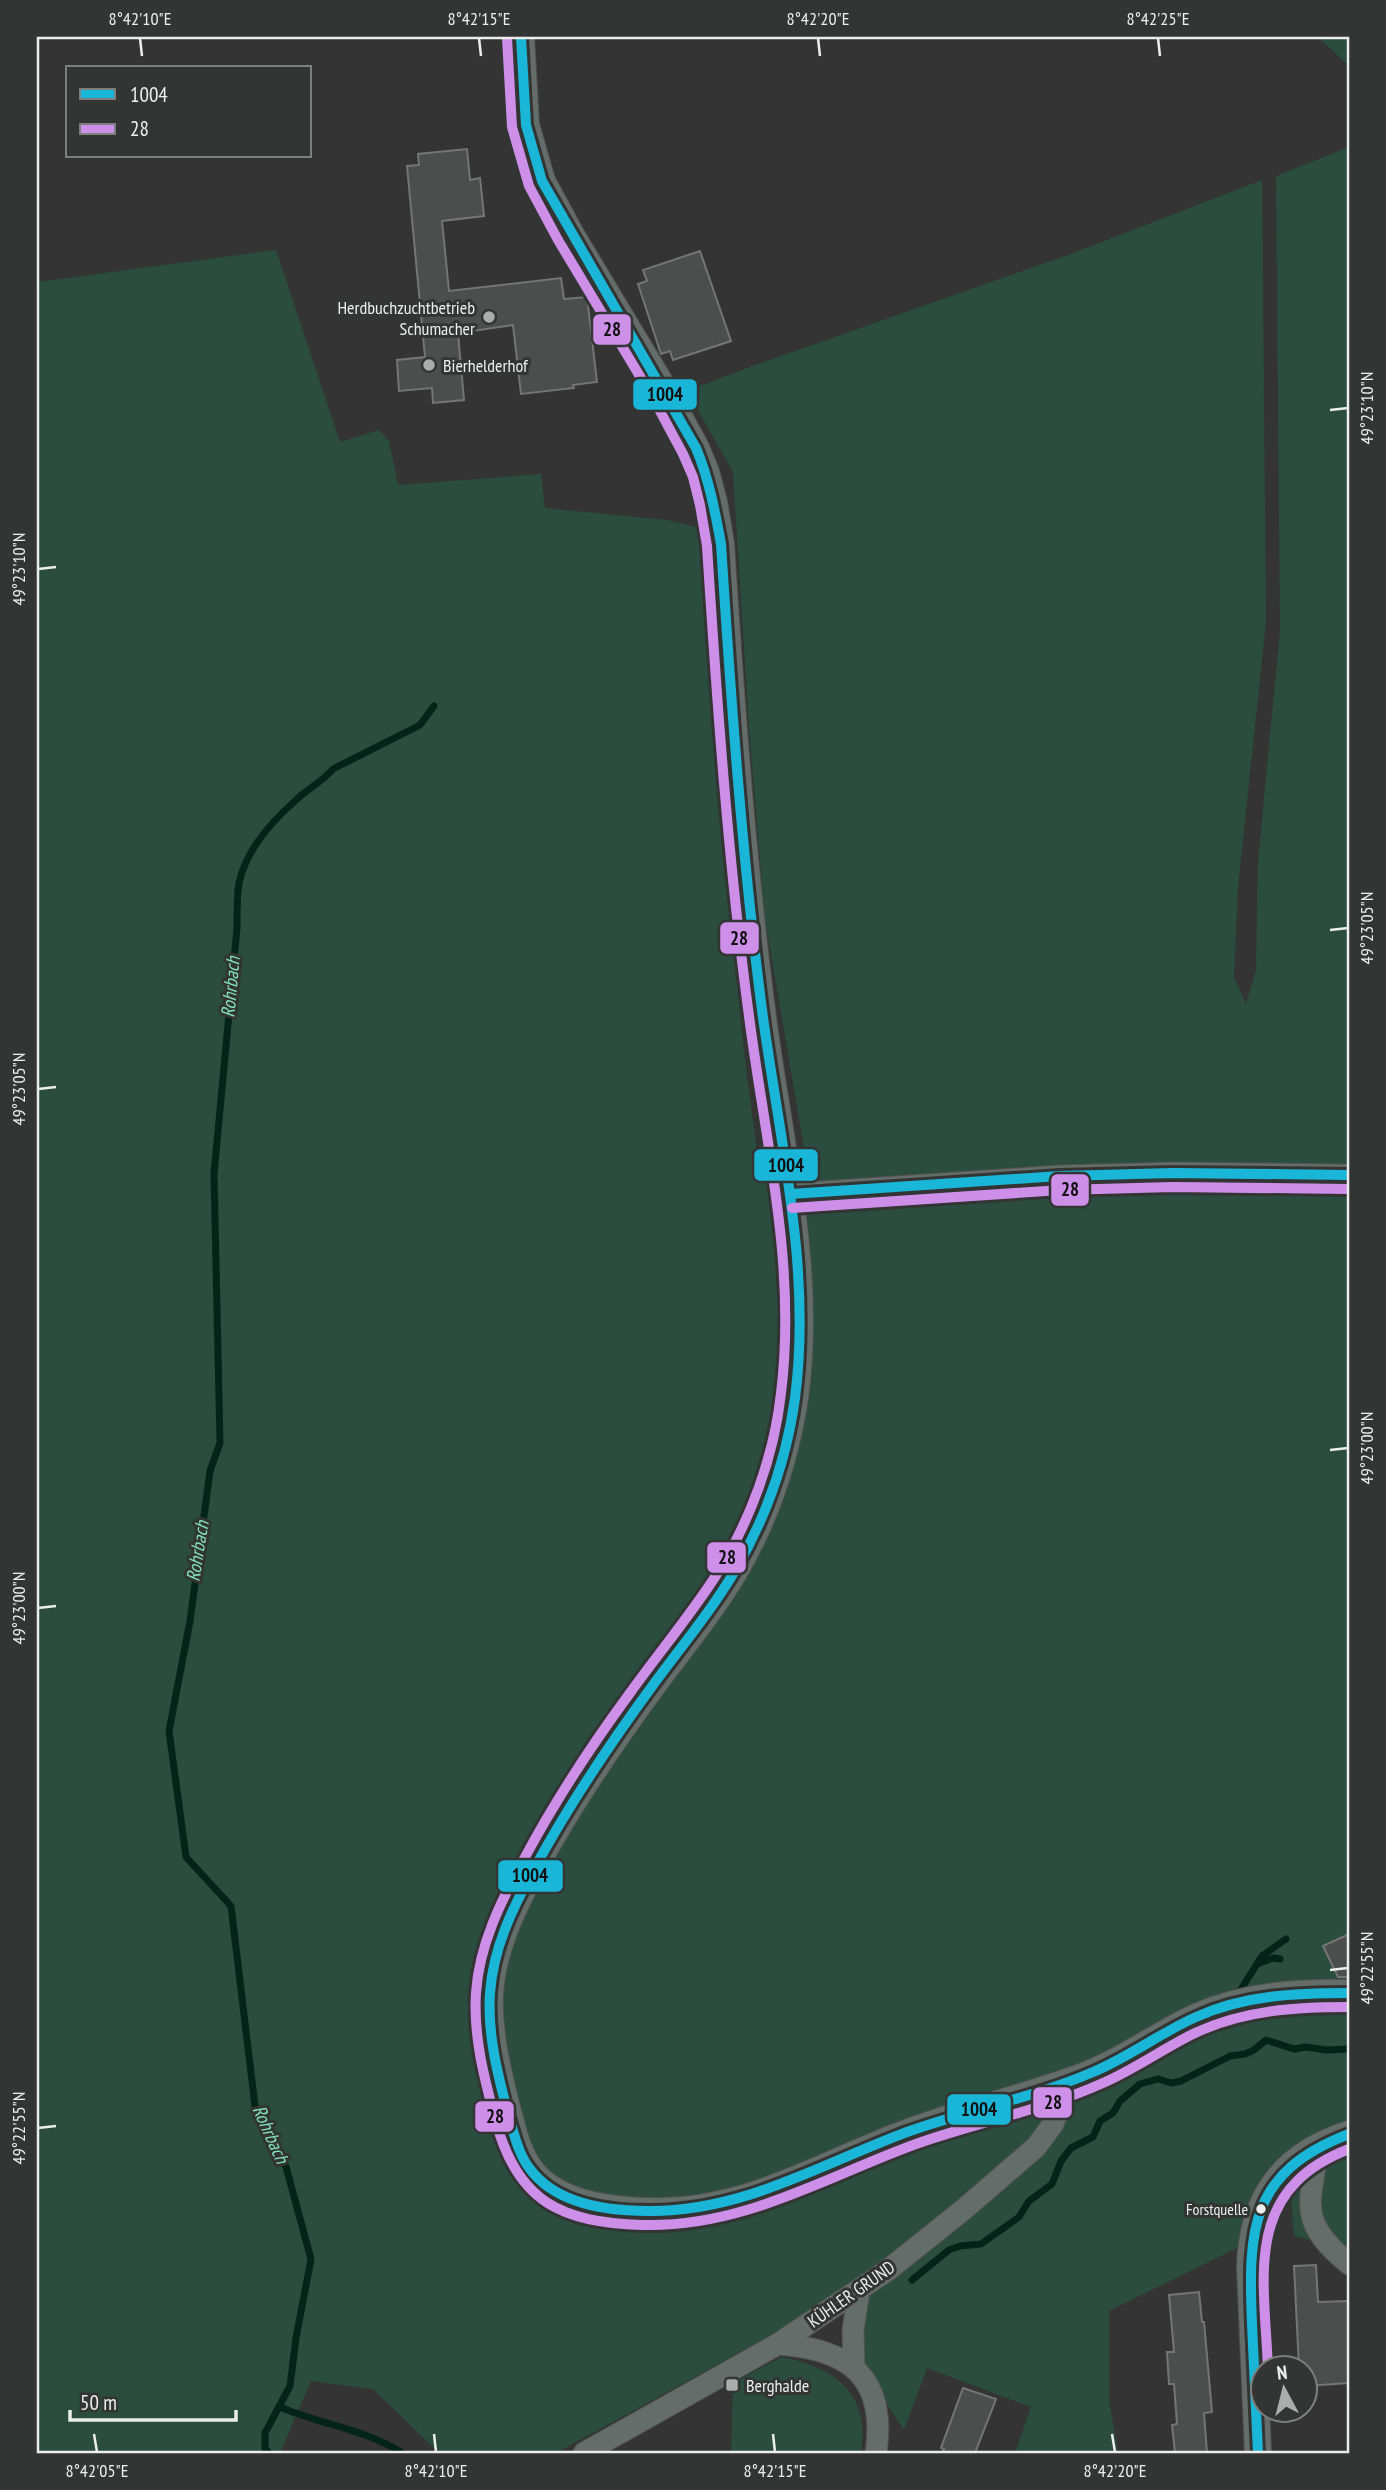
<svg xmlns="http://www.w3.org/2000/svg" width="1386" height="2490" viewBox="0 0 1386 2490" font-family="'PT Sans Narrow',sans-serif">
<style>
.green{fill:#2a4d40}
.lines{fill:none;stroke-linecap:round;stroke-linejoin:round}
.stream{stroke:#052419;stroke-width:7}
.building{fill:#4c4d4d;stroke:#747574;stroke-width:2}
.minor-casing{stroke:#515251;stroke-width:23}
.tertiary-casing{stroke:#515251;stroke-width:28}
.minor{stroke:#646d69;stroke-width:21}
.tertiary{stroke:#646d69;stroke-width:26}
.bus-1-casing{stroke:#323533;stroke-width:16}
.bus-2-casing{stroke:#323533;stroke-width:16}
.bus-1{stroke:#1ab6d8;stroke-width:10}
.bus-2{stroke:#ce8fe9;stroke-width:10}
.ticks{fill:none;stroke:#eceeed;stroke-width:2.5}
.poi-dot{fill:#abadac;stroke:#323533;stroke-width:2.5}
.bus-dot{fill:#eceeed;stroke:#323533;stroke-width:2.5}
.labels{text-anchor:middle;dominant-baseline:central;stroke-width:6;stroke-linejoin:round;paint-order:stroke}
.bus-label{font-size:16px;fill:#eceeed;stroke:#323533;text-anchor:end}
.poi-label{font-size:18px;fill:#eceeed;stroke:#323533;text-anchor:start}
.street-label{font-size:18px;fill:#eceeed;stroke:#323533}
.water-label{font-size:19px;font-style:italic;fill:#80e1ba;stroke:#323533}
.line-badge{stroke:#323533;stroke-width:2.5}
.pale-badge-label{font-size:19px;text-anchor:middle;font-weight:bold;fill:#111}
.neatline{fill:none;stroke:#eceeed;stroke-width:2.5}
.ticks-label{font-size:18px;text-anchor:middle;fill:#eceeed}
</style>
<rect width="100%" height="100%" fill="#333433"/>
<g class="green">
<path d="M1318,37H1349V66Z"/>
<path d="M1349,147V2250L1294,2236L1290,2187L1237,2248L1109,2311V2399L1118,2453H1015L1031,2407L927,2368L904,2430L860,2363L863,2295L815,2311L556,2453H439L373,2389L311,2381L280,2453H37V282L276,250L340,442L379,430L389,441L398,485L541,474L545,508L667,520L703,529L729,908L744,1051L759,1167L806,1160L765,919L749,728L733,472L687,391L747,368L1068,255L1262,180L1266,622L1238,887L1234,977L1246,1004L1256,970L1258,861L1280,630L1276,176Z"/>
<path d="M782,2357C836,2368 870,2393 861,2453H731L733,2383Z"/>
</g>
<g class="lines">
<g class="stream">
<path d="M1257,1964L1273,1958L1280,1959"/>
<path d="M1240,1991L1262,1956L1286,1939"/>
<path d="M912,2280L949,2250L960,2246L981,2244L1019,2217L1029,2201L1052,2184L1061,2161L1071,2148L1093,2137L1100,2121L1113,2113L1120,2101L1140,2084L1158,2079L1171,2083L1181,2081L1230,2056L1245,2054L1254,2050L1266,2040L1294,2049L1306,2047L1326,2050L1349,2049"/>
<path d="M280,2407C319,2424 365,2429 402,2453"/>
<path d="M269,2453L265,2448V2433L290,2386L296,2338L311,2259L286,2167L255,2106L231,1906L186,1857L169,1731L190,1621L210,1471L220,1443L214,1174L237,928C237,915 237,902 238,890C242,854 270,823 296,800C308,788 321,783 333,769L420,725L434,706"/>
</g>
</g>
<g class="building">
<path d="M467,149L470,180L480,178L484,216L442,221L449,291L561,278L564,299L587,297L597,382L573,385L574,388L521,394L513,325L458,333L464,400L433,403L432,388L399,391L397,360L425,357L407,166L419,165L418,154Z"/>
<path d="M700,251L731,341L673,360L670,351L661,354L638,284L647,281L643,270Z"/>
<path d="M1349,1934V1977H1338L1323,1946Z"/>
<path d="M1316,2265L1318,2302L1349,2301V2383L1306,2386V2368H1299L1294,2266Z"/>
<path d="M1199,2292L1202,2322H1204L1212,2412L1204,2413L1207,2453H1175L1172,2425L1177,2424L1174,2384H1169L1167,2352H1174L1169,2295Z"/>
<path d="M963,2388L996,2399L975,2453H942L944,2449L941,2448Z"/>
</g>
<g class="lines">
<defs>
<g id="minor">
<path d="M791,1194L1060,1176L1173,1173L1349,1175"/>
<path d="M1319,2146C1309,2205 1298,2222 1349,2264"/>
<path d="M778,2344C849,2349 887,2377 876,2453"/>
<path d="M854,2367L853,2330L859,2291"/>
<path d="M584,2453L778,2344L888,2270L963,2210L1036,2147L1053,2124L1069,2081"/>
</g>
<g id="tertiary">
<path d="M521,37L526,125L542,181L570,233L665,391L696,448L706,472L714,502L721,544C731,700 742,855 762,1010C778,1139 813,1267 795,1398C786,1457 766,1517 736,1569C712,1610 681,1647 653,1685C609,1745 567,1806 533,1871C512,1909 493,1949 490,1993C488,2032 498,2071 507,2108C513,2129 517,2151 530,2169C556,2204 608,2210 649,2211C736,2214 805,2174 883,2142C948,2115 1016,2101 1081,2077C1122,2062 1157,2035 1196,2017C1245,1995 1297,1992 1349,1993"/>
<path d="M1258,2453L1250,2267C1252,2198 1283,2155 1349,2134"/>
</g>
</defs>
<use href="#minor" class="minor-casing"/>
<use href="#tertiary" class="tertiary-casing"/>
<use href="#minor" class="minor"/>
<use href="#tertiary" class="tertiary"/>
<defs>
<g id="bus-1">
<path d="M521,37L526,125L542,181L696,448C709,479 715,511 721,544C731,700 742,856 762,1010C779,1139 812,1268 795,1398C787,1457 766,1517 736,1569C712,1610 681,1647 653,1685C609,1745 568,1806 533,1871C512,1909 493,1949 490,1993C487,2036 499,2080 510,2121C515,2137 519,2155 530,2169C556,2204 607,2211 648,2211C743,2212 821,2164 907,2132C968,2110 1033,2098 1093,2072C1129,2057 1160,2033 1196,2017C1244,1995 1297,1993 1349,1993"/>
<path d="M791,1194L1060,1176L1173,1173L1349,1175"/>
<path d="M1258,2453C1256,2410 1254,2367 1252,2324C1248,2229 1250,2172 1349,2134"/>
</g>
<g id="bus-2">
<path d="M507,38L512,127L529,186L558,240L653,398L683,454L693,477L700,505L707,546C717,703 728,860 749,1016C765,1141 797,1266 781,1393C774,1457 750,1522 715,1577C689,1617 658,1654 630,1693C591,1746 555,1801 524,1859C501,1901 479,1945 476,1993C473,2037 485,2081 496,2122C518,2203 562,2222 642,2225C743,2228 825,2177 916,2144C978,2122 1043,2110 1103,2083C1135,2069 1164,2048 1195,2033C1244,2010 1296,2007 1349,2007"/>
<path d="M792,1208L1061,1190L1173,1187L1349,1189"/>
<path d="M1268,2368C1264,2275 1243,2190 1349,2149"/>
</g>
</defs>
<use href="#bus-1" class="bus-1-casing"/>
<use href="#bus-2" class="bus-2-casing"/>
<use href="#bus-1" class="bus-1"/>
<use href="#bus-2" class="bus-2"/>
</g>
<path class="ticks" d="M140,38L142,56M479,38L481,56M818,38L820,56M1158,38L1160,56M1330,410L1348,408M38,569L56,567M1330,930L1348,928M38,1089L56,1087M1330,1450L1348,1448M38,1608L56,1606M1330,1970L1348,1968M38,2128L56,2126M94,2434L97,2452M434,2434L436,2452M773,2434L775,2452M1112,2434L1115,2452"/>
<g class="poi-dot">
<circle cx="489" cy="317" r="7"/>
<circle cx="429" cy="365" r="7"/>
<rect x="725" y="2378" width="14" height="14" rx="3.5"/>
</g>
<circle class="bus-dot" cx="1261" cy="2209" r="6"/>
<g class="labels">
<g class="bus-label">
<text x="1248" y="2209">Forstquelle</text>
</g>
<g class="poi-label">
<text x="475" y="307" text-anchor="end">Herdbuchzuchtbetrieb<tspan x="475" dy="21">Schumacher</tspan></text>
<text x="443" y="365">Bierhelderhof</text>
<text x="746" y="2385">Berghalde</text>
</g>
<g class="street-label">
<text transform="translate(851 2294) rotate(-35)">KÜHLER GRUND</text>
</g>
<g class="water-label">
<text transform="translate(230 987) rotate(-85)">Rohrbach</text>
<text transform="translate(197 1551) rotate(-81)">Rohrbach</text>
<text transform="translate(271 2134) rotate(66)">Rohrbach</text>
</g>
</g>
<g class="line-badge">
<rect x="592" y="313" width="40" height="33" rx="7" fill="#ce8fe9"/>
<rect x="632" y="378" width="66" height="33" rx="7" fill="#1ab6d8"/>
<rect x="719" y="921" width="41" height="34" rx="7" fill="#ce8fe9"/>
<rect x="753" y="1148" width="66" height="34" rx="7" fill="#1ab6d8"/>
<rect x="1050" y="1173" width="40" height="34" rx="7" fill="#ce8fe9"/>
<rect x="706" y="1541" width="41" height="33" rx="7" fill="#ce8fe9"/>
<rect x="497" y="1859" width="67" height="34" rx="7" fill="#1ab6d8"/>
<rect x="1032" y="2086" width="41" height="33" rx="7" fill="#ce8fe9"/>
<rect x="946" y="2093" width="66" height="33" rx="7" fill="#1ab6d8"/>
<rect x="474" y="2100" width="41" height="33" rx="7" fill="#ce8fe9"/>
</g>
<g class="pale-badge-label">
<text x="612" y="336">28</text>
<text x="665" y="401">1004</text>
<text x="739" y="945">28</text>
<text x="786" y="1172">1004</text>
<text x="1070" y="1196">28</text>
<text x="727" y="1564">28</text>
<text x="530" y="1882">1004</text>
<text x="1053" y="2109">28</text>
<text x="979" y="2116">1004</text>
<text x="495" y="2123">28</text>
</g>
<rect width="1386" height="2490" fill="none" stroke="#323533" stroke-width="77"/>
<rect x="66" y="66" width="245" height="91" fill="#323533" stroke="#7c7f7d" stroke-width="2"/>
<rect x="80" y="89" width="35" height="10" fill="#1ab6d8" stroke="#7c7f7d" stroke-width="2"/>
<text x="130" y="102" font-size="21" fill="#eceeed">1004</text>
<rect x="80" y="124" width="35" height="10" fill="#ce8fe9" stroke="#7c7f7d" stroke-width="2"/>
<text x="130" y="136" font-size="21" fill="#eceeed">28</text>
<g transform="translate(1284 2389) rotate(353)"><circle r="33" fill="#323533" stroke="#7c7f7d" stroke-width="2"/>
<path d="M0-5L12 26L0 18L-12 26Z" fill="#abadac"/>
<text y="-10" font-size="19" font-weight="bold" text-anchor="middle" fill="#eceeed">N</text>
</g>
<path d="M70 2410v10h166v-10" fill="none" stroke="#eceeed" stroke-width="3.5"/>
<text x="80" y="2410" font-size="21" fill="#eceeed" stroke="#323533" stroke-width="5" paint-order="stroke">50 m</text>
<rect x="38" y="38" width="1310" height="2414" class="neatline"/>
<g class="ticks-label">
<text x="140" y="25">8°42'10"E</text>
<text x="479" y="25">8°42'15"E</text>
<text x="818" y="25">8°42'20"E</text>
<text x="1158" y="25">8°42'25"E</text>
<text transform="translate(1367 408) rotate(-90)" y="6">49°23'10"N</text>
<text transform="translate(19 569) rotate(-90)" y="6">49°23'10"N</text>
<text transform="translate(1367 928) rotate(-90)" y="6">49°23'05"N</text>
<text transform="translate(19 1089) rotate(-90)" y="6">49°23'05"N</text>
<text transform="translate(1367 1448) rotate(-90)" y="6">49°23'00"N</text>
<text transform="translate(19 1608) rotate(-90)" y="6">49°23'00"N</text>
<text transform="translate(1367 1968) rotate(-90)" y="6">49°22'55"N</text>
<text transform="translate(19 2128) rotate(-90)" y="6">49°22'55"N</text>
<text x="97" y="2477">8°42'05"E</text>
<text x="436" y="2477">8°42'10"E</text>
<text x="775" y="2477">8°42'15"E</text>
<text x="1115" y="2477">8°42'20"E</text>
</g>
</svg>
